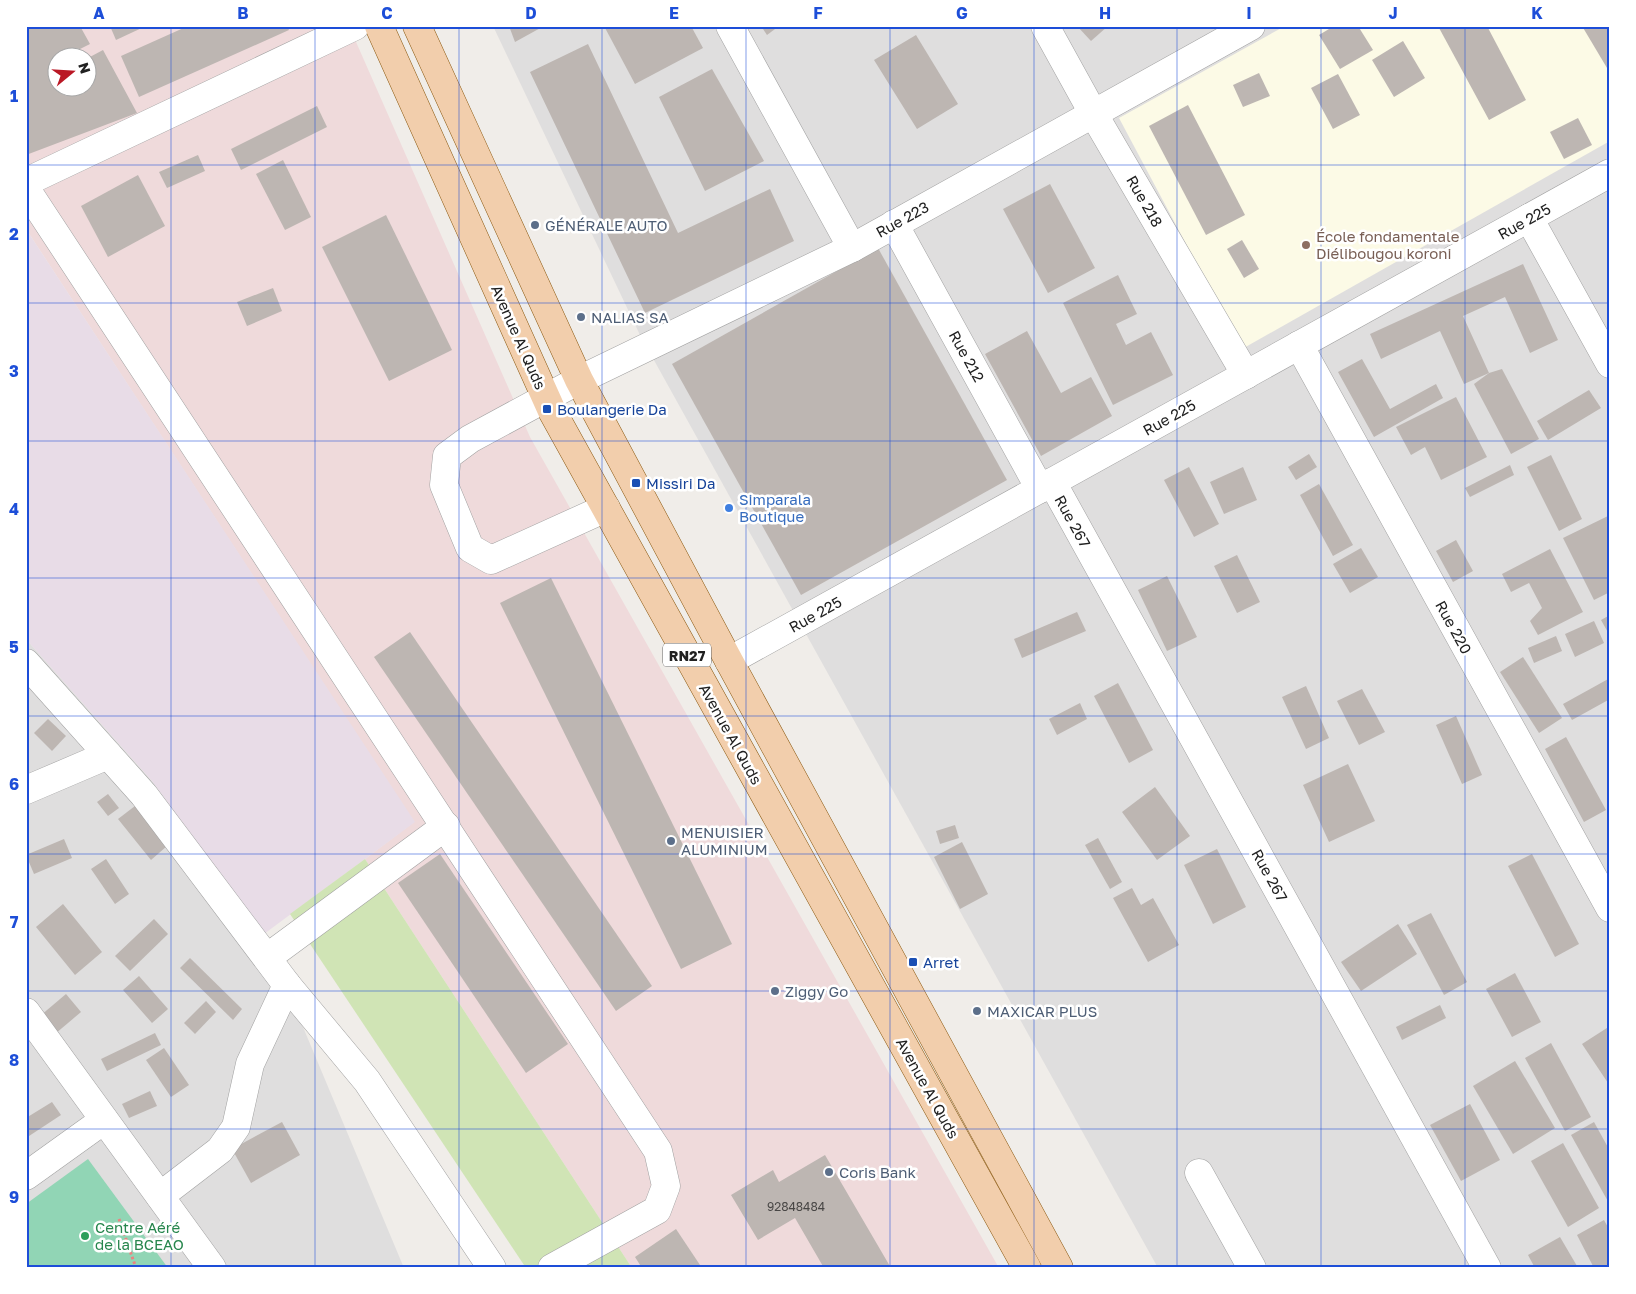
<svg xmlns="http://www.w3.org/2000/svg" width="1636" height="1294" viewBox="0 0 1636 1294" font-family="'Golos Text',sans-serif">
<style>
.residential{fill:#dfdede}
.commercial{fill:#efdadb;fill-rule:evenodd}
.industrial{fill:#e8dce7}
.education{fill:#fcfae6}
.grass{fill:#d0e4b5}
.pitch{fill:#91d5b5}
.building{fill:#bdb6b2}
.lines{fill:none;stroke-linecap:round;stroke-linejoin:round}
.minor-casing{stroke:#a2a2a2;stroke-width:29}
.major-casing{stroke:#8c5a12;stroke-width:29}
.path{stroke:#ea8280;stroke-width:3;stroke-dasharray:2.5 2.5;stroke-linecap:butt}
.minor{stroke:#fff;stroke-width:28}
.major{stroke:#f2ceac;stroke-width:28}
.grid{fill:none;stroke:#1d4ed8;stroke-width:1;stroke-opacity:0.55}
.service-dot{fill:#5c6f8a;stroke:#fff;stroke-width:2}
.education-dot{fill:#8d6e63;stroke:#fff;stroke-width:2}
.transit-dot{fill:#1a4fb4;stroke:#fff;stroke-width:2}
.shop-dot{fill:#3f7fe0;stroke:#fff;stroke-width:2}
.leisure-dot{fill:#2e9e5b;stroke:#fff;stroke-width:2}
.labels{text-anchor:middle;dominant-baseline:central;stroke-width:5;stroke-linejoin:round;paint-order:stroke}
.number-label{font-size:12px;fill:#484645}
.shield{fill:#fff;stroke:#646464;stroke-width:1}
.shield-label{font-size:14px;font-weight:bold;fill:#212121}
.street-label{font-size:15px;fill:#212121;stroke:#fff}
.service-label{font-size:15px;fill:#4e5e75;stroke:#fff;text-anchor:start}
.education-label{font-size:15px;fill:#785e54;stroke:#fff;text-anchor:start}
.transit-label{font-size:15px;fill:#164399;stroke:#fff;text-anchor:start}
.shop-label{font-size:15px;fill:#366cbe;stroke:#fff;text-anchor:start}
.leisure-label{font-size:15px;fill:#27864d;stroke:#fff;text-anchor:start}
.neatline{fill:none;stroke:#1d4ed8;stroke-width:2}
.grid-label{font-size:16px;text-anchor:middle;font-weight:bold;fill:#1d4ed8}
</style>
<rect width="100%" height="100%" fill="#f0ede9"/>
<g class="residential">
<path d="M493,26H1610V1268H1158L640,335Z"/>
<path d="M26,639L152,781L264,934L404,1268H26Z"/>
</g>
<path class="commercial" d="M26,26H349L530,437L999,1268H632L365,859L414,822L26,229ZM58,58H88V88H58Z"/>
<path class="industrial" d="M26,229L415,822L264,934L152,781L26,639Z"/>
<path class="education" d="M1285,26H1610V141L1242,349L1119,118Z"/>
<path class="grass" d="M365,859L632,1268H526L290,914Z"/>
<path class="pitch" d="M88,1159L168,1268H26V1204Z"/>
<g class="building">
<path d="M26,26H80L90,44L78,50L82,58H58V88H88V58L103,50L137,113L26,155Z"/>
<path d="M110,26H146L116,40Z"/>
<path d="M188,26H287L289,30L139,97L121,56Z"/>
<path d="M509,26H544L515,42Z"/>
<path d="M604,26H691L703,48L635,84Z"/>
<path d="M761,26H774L775,29L767,35Z"/>
<path d="M1077,26H1108L1091,41Z"/>
<path d="M1334,26H1358L1373,50L1340,69L1319,35Z"/>
<path d="M1438,26H1487L1526,100L1489,120Z"/>
<path d="M1582,26H1610V73Z"/>
<path d="M916,35L958,104L917,129L874,60Z"/>
<path d="M1403,41L1425,78L1394,97L1372,60Z"/>
<path d="M588,44L678,233L770,189L794,241L645,313L530,72Z"/>
<path d="M712,69L764,161L705,191L659,97Z"/>
<path d="M1259,73L1270,96L1243,107L1233,85Z"/>
<path d="M1338,74L1360,115L1333,129L1311,88Z"/>
<path d="M1188,105L1245,215L1206,235L1149,126Z"/>
<path d="M317,106L327,127L241,170L231,149Z"/>
<path d="M1578,118L1592,145L1564,159L1550,132Z"/>
<path d="M198,155L205,171L167,188L159,172Z"/>
<path d="M283,160L311,217L285,230L256,174Z"/>
<path d="M138,175L165,226L108,257L81,206Z"/>
<path d="M1050,184L1095,268L1048,293L1003,209Z"/>
<path d="M386,215L452,350L389,381L322,247Z"/>
<path d="M1242,240L1259,269L1244,278L1227,249Z"/>
<path d="M878,248L1007,480L801,595L672,364Z"/>
<path d="M1523,264L1558,340L1530,353L1505,297L1463,316L1489,373L1464,384L1440,331L1381,359L1370,334Z"/>
<path d="M1118,275L1137,314L1116,324L1126,345L1151,332L1173,375L1113,405L1063,303Z"/>
<path d="M273,288L282,311L247,326L237,302Z"/>
<path d="M1027,331L1061,393L1091,377L1112,416L1041,456L985,354Z"/>
<path d="M1362,359L1390,409L1436,384L1443,398L1374,437L1338,372Z"/>
<path d="M1502,369L1539,439L1511,454L1474,384L1489,373Z"/>
<path d="M1589,390L1601,408L1548,440L1537,421Z"/>
<path d="M1456,397L1487,457L1441,480L1425,447L1411,455L1396,427Z"/>
<path d="M1309,454L1317,467L1296,480L1288,467Z"/>
<path d="M1551,455L1582,519L1559,531L1527,467Z"/>
<path d="M1510,465L1514,475L1470,497L1465,488Z"/>
<path d="M1189,467L1219,524L1194,537L1164,480Z"/>
<path d="M1243,467L1257,500L1224,514L1210,482Z"/>
<path d="M1319,484L1353,545L1333,556L1300,495Z"/>
<path d="M1610,515V592L1594,600L1563,538Z"/>
<path d="M1456,540L1473,571L1453,582L1436,551Z"/>
<path d="M1361,548L1378,577L1350,593L1333,564Z"/>
<path d="M1550,549L1583,612L1538,635L1530,621L1542,608L1529,583L1511,592L1502,574Z"/>
<path d="M1237,555L1260,602L1237,613L1214,566Z"/>
<path d="M1167,576L1197,637L1167,651L1138,590Z"/>
<path d="M551,578L732,944L681,969L500,603Z"/>
<path d="M1077,612L1086,631L1022,658L1014,639Z"/>
<path d="M1610,615V636L1601,620Z"/>
<path d="M1594,621L1604,643L1575,657L1565,634Z"/>
<path d="M410,632L652,986L616,1011L374,657Z"/>
<path d="M1556,636L1562,651L1534,663L1528,648Z"/>
<path d="M1523,657L1562,718L1539,733L1500,672Z"/>
<path d="M1610,678V699L1572,720L1563,704Z"/>
<path d="M1118,683L1153,750L1129,763L1094,696Z"/>
<path d="M1306,686L1329,738L1306,749L1282,697Z"/>
<path d="M1362,689L1385,732L1359,745L1337,701Z"/>
<path d="M1080,703L1087,719L1057,735L1049,719Z"/>
<path d="M1456,716L1482,775L1462,784L1436,725Z"/>
<path d="M48,719L66,736L52,751L34,733Z"/>
<path d="M1566,737L1606,810L1584,822L1545,749Z"/>
<path d="M1348,764L1375,821L1329,842L1303,785Z"/>
<path d="M1155,787L1190,836L1157,860L1122,812Z"/>
<path d="M108,794L119,808L108,816L97,802Z"/>
<path d="M135,806L167,846L151,860L118,819Z"/>
<path d="M955,825L959,838L940,844L936,831Z"/>
<path d="M1098,838L1122,882L1110,889L1085,845Z"/>
<path d="M64,839L72,858L34,874L26,855Z"/>
<path d="M962,842L988,894L960,909L934,857Z"/>
<path d="M1217,849L1246,907L1213,924L1184,865Z"/>
<path d="M440,854L568,1044L526,1073L398,883Z"/>
<path d="M1532,854L1579,944L1555,957L1508,866Z"/>
<path d="M106,859L129,894L115,904L91,869Z"/>
<path d="M1132,888L1141,905L1153,898L1179,945L1148,962L1113,898Z"/>
<path d="M63,904L102,952L75,975L36,927Z"/>
<path d="M1431,913L1467,982L1444,995L1407,925Z"/>
<path d="M154,919L168,934L130,971L115,956Z"/>
<path d="M1398,924L1417,954L1361,991L1341,962Z"/>
<path d="M190,958L242,1009L233,1020L180,968Z"/>
<path d="M1515,973L1541,1022L1512,1037L1486,989Z"/>
<path d="M139,976L168,1009L152,1023L123,990Z"/>
<path d="M66,994L81,1012L55,1034L40,1016Z"/>
<path d="M206,1001L216,1012L195,1034L184,1023Z"/>
<path d="M1440,1005L1446,1018L1402,1040L1396,1027Z"/>
<path d="M1610,1026V1086L1582,1044Z"/>
<path d="M155,1033L161,1045L107,1071L101,1059Z"/>
<path d="M1551,1043L1591,1117L1565,1131L1525,1058Z"/>
<path d="M164,1048L189,1085L171,1097L146,1060Z"/>
<path d="M1515,1061L1555,1128L1513,1154L1473,1086Z"/>
<path d="M150,1091L157,1106L129,1118L122,1104Z"/>
<path d="M52,1102L61,1115L26,1138V1118Z"/>
<path d="M1470,1104L1500,1160L1461,1181L1430,1125Z"/>
<path d="M282,1122L300,1155L251,1183L232,1149Z"/>
<path d="M1594,1122L1610,1151V1205L1571,1135Z"/>
<path d="M1563,1143L1599,1208L1568,1227L1531,1161Z"/>
<path d="M825,1155L891,1268H824L795,1218L758,1240L731,1195L773,1170L779,1182Z"/>
<path d="M1604,1220L1610,1231V1268H1594L1577,1235Z"/>
<path d="M676,1229L702,1268H642L635,1257Z"/>
<path d="M1560,1237L1577,1266L1535,1268L1528,1255Z"/>
</g>
<g class="lines">
<defs>
<g id="minor">
<path d="M730,26L852,248"/>
<path d="M1045,26L1093,113L1246,375"/>
<path d="M26,182L355,26"/>
<path d="M26,189L658,1151L666,1186L657,1210L552,1268"/>
<path d="M1529,218L1610,364"/>
<path d="M894,224L1040,489"/>
<path d="M1299,345L1610,908"/>
<path d="M1052,482L1487,1268"/>
<path d="M606,508L491,560L470,548L444,485L447,456L470,439L579,380L852,248L1251,26"/>
<path d="M729,661L1610,173"/>
<path d="M26,663L144,795L287,985L367,1081L492,1268"/>
<path d="M26,790L108,755"/>
<path d="M268,957L446,826"/>
<path d="M26,1012L212,1268"/>
<path d="M1199,1173L1252,1268"/>
<path d="M26,1176L104,1120"/>
<path d="M160,1196L220,1150L236,1127L250,1064L287,985"/>
</g>
<g id="major">
<path d="M379,26L552,411L1027,1268"/>
<path d="M417,26L579,380L729,661L1059,1268"/>
</g>
</defs>
<use href="#minor" class="minor-casing"/>
<use href="#major" class="major-casing"/>
<path class="path" d="M119,1219L136,1268"/>
<use href="#minor" class="minor"/>
<use href="#major" class="major"/>
</g>
<path class="grid" d="M171,26V1268M315,26V1268M459,26V1268M602,26V1268M746,26V1268M890,26V1268M1034,26V1268M1177,26V1268M1321,26V1268M1465,26V1268M26,165H1610M26,303H1610M26,441H1610M26,578H1610M26,716H1610M26,854H1610M26,991H1610M26,1129H1610"/>
<g class="service-dot">
<circle cx="535" cy="225" r="5"/>
<circle cx="581" cy="317" r="5"/>
<circle cx="671" cy="841" r="5"/>
<circle cx="775" cy="991" r="5"/>
<circle cx="977" cy="1011" r="5"/>
<circle cx="829" cy="1172" r="5"/>
</g>
<circle class="education-dot" cx="1306" cy="245" r="5"/>
<g class="transit-dot">
<rect x="542" y="404" width="10" height="10" rx="2.5"/>
<rect x="631" y="478" width="10" height="10" rx="2.5"/>
<rect x="908" y="957" width="10" height="10" rx="2.5"/>
</g>
<circle class="shop-dot" cx="729" cy="508" r="5"/>
<circle class="leisure-dot" cx="85" cy="1236" r="5"/>
<g class="labels">
<g class="number-label">
<text x="796" y="1206">92848484</text>
</g>
<rect class="shield" x="663" y="643.5" width="48" height="23" rx="4"/>
<g class="shield-label">
<text x="687" y="655">RN27</text>
</g>
<g class="street-label">
<text transform="translate(1145 201) rotate(60)">Rue 218</text>
<text transform="translate(902 219) rotate(-29)">Rue 223</text>
<text transform="translate(1524 221) rotate(-29)">Rue 225</text>
<text transform="translate(519 337) rotate(66)">Avenue Al Quds</text>
<text transform="translate(967 356) rotate(61)">Rue 212</text>
<text transform="translate(1169 417) rotate(-29)">Rue 225</text>
<text transform="translate(1073 521) rotate(61)">Rue 267</text>
<text transform="translate(815 614) rotate(-29)">Rue 225</text>
<text transform="translate(1454 627) rotate(61)">Rue 220</text>
<text transform="translate(731 734) rotate(61)">Avenue Al Quds</text>
<text transform="translate(1270 875) rotate(61)">Rue 267</text>
<text transform="translate(928 1088) rotate(61)">Avenue Al Quds</text>
</g>
<g class="service-label">
<text x="545" y="225">GÉNÉRALE AUTO</text>
<text x="591" y="317">NALIAS SA</text>
<text x="681" y="832">MENUISIER<tspan x="681" dy="17">ALUMINIUM</tspan></text>
<text x="785" y="991">Ziggy Go</text>
<text x="987" y="1011">MAXICAR PLUS</text>
<text x="839" y="1172">Coris Bank</text>
</g>
<g class="education-label">
<text x="1316" y="236">École fondamentale<tspan x="1316" dy="17">Diélibougou koroni</tspan></text>
</g>
<g class="transit-label">
<text x="557" y="409">Boulangerie Da</text>
<text x="646" y="483">Missiri Da</text>
<text x="923" y="962">Arret</text>
</g>
<g class="shop-label">
<text x="739" y="499">Simparala<tspan x="739" dy="17">Boutique</tspan></text>
</g>
<g class="leisure-label">
<text x="95" y="1227">Centre Aéré<tspan x="95" dy="17">de la BCEAO</tspan></text>
</g>
</g>
<rect width="1636" height="1294" fill="none" stroke="#ffffff" stroke-width="55"/>
<g transform="translate(72 72) rotate(72)"><circle r="24" fill="#ffffff" stroke="#a6a6a6"/>
<path d="M0-4L9 19L0 12L-9 19Z" fill="#ba1825"/>
<text y="-8" font-size="14" font-weight="bold" text-anchor="middle" fill="#212121">N</text>
</g>
<rect x="28" y="28" width="1580" height="1238" class="neatline"/>
<g class="grid-label">
<text x="99" y="19">A</text>
<text x="243" y="19">B</text>
<text x="387" y="19">C</text>
<text x="531" y="19">D</text>
<text x="674" y="19">E</text>
<text x="818" y="19">F</text>
<text x="962" y="19">G</text>
<text x="1105" y="19">H</text>
<text x="1249" y="19">I</text>
<text x="1393" y="19">J</text>
<text x="1537" y="19">K</text>
<text x="14" y="102">1</text>
<text x="14" y="240">2</text>
<text x="14" y="377">3</text>
<text x="14" y="515">4</text>
<text x="14" y="653">5</text>
<text x="14" y="790">6</text>
<text x="14" y="928">7</text>
<text x="14" y="1066">8</text>
<text x="14" y="1203">9</text>
</g>
</svg>
